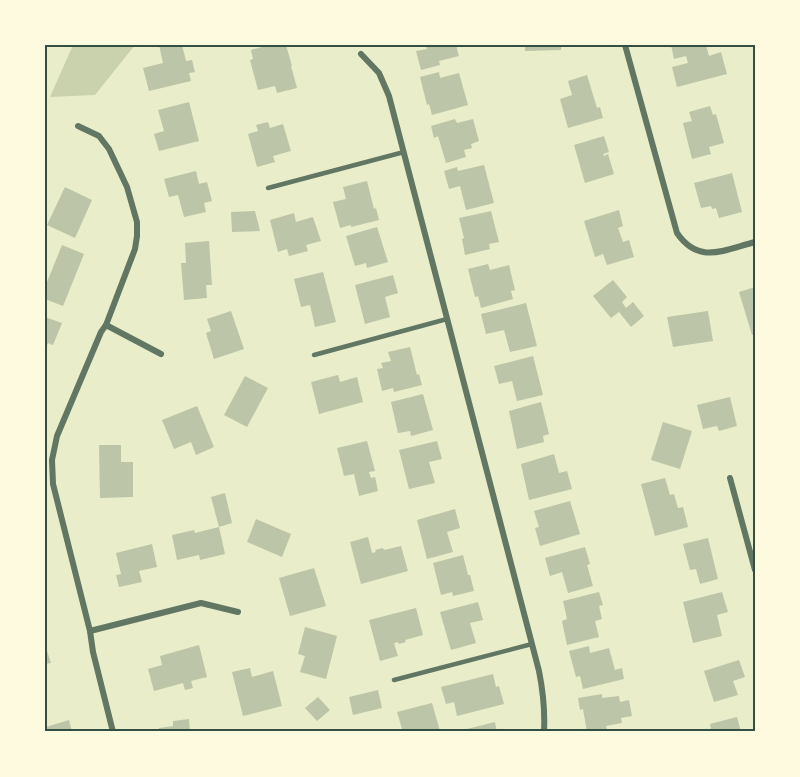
<svg xmlns="http://www.w3.org/2000/svg" width="800" height="777" viewBox="0 0 800 777" font-family="'Fira Sans Condensed',sans-serif">
<style>
.green{fill:#cad2ad}
.building{fill:#bcc5a7}
.lines{fill:none;stroke-linecap:round;stroke-linejoin:round}
.service{stroke:#617663;stroke-width:4.5}
.minor{stroke:#617663;stroke-width:6}
.neatline{fill:none;stroke:#344e41;stroke-width:2}
</style>
<rect width="100%" height="100%" fill="#e9edc9"/>
<path class="green" d="M73,45H135L95,95L50,97Z"/>
<g class="building">
<path d="M159,45H182L186,61L192,60L195,72L189,73L191,81L149,91L143,68L163,63Z"/>
<path d="M269,45H286L292,66H291L297,88L277,93L275,86L258,90L250,60L253,59L251,50Z"/>
<path d="M426,45H456L459,56L439,61L440,65L421,70L416,51L427,49Z"/>
<path d="M525,45H561V50L525,51Z"/>
<path d="M671,45H706L709,56L721,52L727,74L677,87L672,67L688,63L686,56L674,59Z"/>
<path d="M439,72L440,78L459,73L468,105L432,115L429,104L427,105L420,77Z"/>
<path d="M587,75L597,108L600,107L603,118L568,128L560,99L572,95L568,81Z"/>
<path d="M189,102L199,141L159,151L154,134L164,131L158,110Z"/>
<path d="M710,106L713,115L716,114L724,143L709,147L711,154L692,159L683,123L692,121L689,112Z"/>
<path d="M455,119L457,123L473,119L479,141L471,144L472,148L464,150L466,157L446,163L438,136L434,138L431,126Z"/>
<path d="M268,122L270,128L283,124L291,151L273,156L275,162L257,167L248,134L258,131L256,125Z"/>
<path d="M604,136L609,152L603,154L604,156L608,154L614,174L585,183L574,145Z"/>
<path d="M484,165L494,203L466,210L460,186L449,189L444,171L457,167L458,171Z"/>
<path d="M196,171L199,184L207,182L212,201L204,203L206,212L184,217L178,195L169,197L164,179Z"/>
<path d="M732,173L742,212L719,218L716,208L712,209L711,206L701,208L694,183Z"/>
<path d="M367,181L374,209L376,208L379,220L351,227V225L340,228L333,202L346,199L343,187Z"/>
<path d="M65,187L92,200L75,238L47,225Z"/>
<path d="M619,210L623,226L618,228L623,242L629,240L634,257L607,265L603,254L595,257L584,221Z"/>
<path d="M255,211L260,231L232,232L231,212Z"/>
<path d="M491,211L499,242L489,244L490,249L465,255L462,239L464,238L459,218Z"/>
<path d="M294,213L296,222L313,217L321,241L306,245L308,251L289,256L287,249L278,252L270,220Z"/>
<path d="M377,227L388,262L367,268L366,263L355,266L346,236Z"/>
<path d="M209,241L212,285H206L207,298L184,300L181,263H186L185,243Z"/>
<path d="M62,245L84,254L63,306L45,299V287Z"/>
<path d="M488,264L490,270L509,265L515,290L511,291L513,299L481,308L478,296L475,297L468,269Z"/>
<path d="M323,272L336,322L315,327L310,305L301,307L294,279Z"/>
<path d="M393,275L398,293L385,297L390,317L365,324L355,285Z"/>
<path d="M613,280L627,297L622,302L626,308L633,302L644,316L631,327L619,312L611,318L593,296Z"/>
<path d="M755,287V334L752,335L739,292Z"/>
<path d="M526,303L537,346L510,352L504,330L486,334L481,314Z"/>
<path d="M231,311L244,349L214,359L206,333L211,331L207,319Z"/>
<path d="M708,311L713,341L673,347L667,317Z"/>
<path d="M45,317L62,323L53,345L48,343L45,350Z"/>
<path d="M410,347L417,375L419,374L422,385L394,392L393,388L382,391L377,369L383,368L381,363L391,361L388,352Z"/>
<path d="M533,356L543,395L517,401L512,381L499,384L494,366Z"/>
<path d="M338,375L340,382L357,377L363,402L319,414L311,382Z"/>
<path d="M245,376L268,388L247,427L224,415Z"/>
<path d="M423,394L433,430L411,436L410,431L398,433L391,402Z"/>
<path d="M730,397L737,426L719,431L717,426L703,429L697,405Z"/>
<path d="M541,402L549,434L543,436L544,442L517,449L509,411Z"/>
<path d="M197,406L214,447L196,455L191,442L174,449L162,420Z"/>
<path d="M663,422L692,431L680,469L651,460Z"/>
<path d="M367,441L375,471L369,472L371,478L375,477L378,491L359,496L354,474L344,476L337,448Z"/>
<path d="M437,441L442,459L429,462L435,483L409,489L399,450Z"/>
<path d="M99,445H121V462H133V497L100,498Z"/>
<path d="M554,454L559,473L567,471L572,489L529,500L521,464Z"/>
<path d="M665,478L670,495L674,494L678,508L683,507L688,527L655,536L641,484Z"/>
<path d="M225,493L232,523L219,527L211,497Z"/>
<path d="M570,501L580,534L540,546L535,528L539,527L534,511Z"/>
<path d="M455,509L460,528L447,532L453,552L427,559L417,520Z"/>
<path d="M256,519L291,534L282,557L247,542Z"/>
<path d="M219,527L225,554L200,560L199,555L177,560L172,535L194,530L195,533Z"/>
<path d="M368,537L372,553L376,552L375,550L383,548L384,550L401,546L408,571L361,584L350,542Z"/>
<path d="M708,538L718,579L700,584L696,569L690,570L683,544Z"/>
<path d="M152,544L157,567L139,571L142,582L119,587L116,575L121,574L116,553Z"/>
<path d="M585,547L590,564L587,565L593,586L568,593L562,572L550,576L545,558Z"/>
<path d="M463,555L468,575H470L474,591L453,596L452,592L441,595L433,563Z"/>
<path d="M314,568L326,606L290,616L279,578Z"/>
<path d="M599,592L603,605L599,606L602,619L595,621L599,637L567,645L562,621L567,619L563,601Z"/>
<path d="M722,592L728,612L717,615L722,636L693,643L683,602Z"/>
<path d="M478,602L483,620L470,623L476,643L451,650L440,612Z"/>
<path d="M416,608L423,635L405,640L406,642L399,644L398,642L394,643L398,656L380,661L369,620Z"/>
<path d="M305,627L337,636L326,679L300,672L305,656L298,654Z"/>
<path d="M45,645L51,663L45,664Z"/>
<path d="M199,645L207,677L191,681L193,688L185,690L183,683L154,691L148,669L162,665L160,656Z"/>
<path d="M589,646L590,653L609,648L615,670L622,668L624,679L583,689L580,676L576,677L569,651Z"/>
<path d="M739,660L745,677L733,681L738,695L714,702L704,671Z"/>
<path d="M250,668L252,677L273,671L282,706L243,716L232,672Z"/>
<path d="M493,674L496,687L499,686L504,704L457,716L454,702L446,704L441,687Z"/>
<path d="M378,690L382,708L353,715L349,697Z"/>
<path d="M602,694V698L619,696L620,702L629,700L632,716L621,718L622,723L606,726L608,732H587L583,709L580,710L578,698Z"/>
<path d="M318,697L330,710L317,721L305,708Z"/>
<path d="M432,703L440,731L435,732H403L397,712Z"/>
<path d="M737,717L741,732H705L711,730L710,724Z"/>
<path d="M189,719L190,732H159V728L173,726V721Z"/>
<path d="M69,720L72,732H48L46,727Z"/>
<path d="M495,722L497,732H463V730Z"/>
</g>
<g class="lines">
<g class="service">
<path d="M268,188L404,152"/>
<path d="M314,355L447,319"/>
<path d="M394,680L532,644"/>
</g>
<g class="minor">
<path d="M625,45L677,233C699,265 724,250 755,242"/>
<path d="M361,54L379,73L389,96L539,671C543,691 545,712 544,732"/>
<path d="M78,126L99,136L109,149L127,187L137,222V236L135,249L106,325L101,332L57,436L52,460L53,484L90,631L93,652L113,732"/>
<path d="M106,325L161,354"/>
<path d="M730,478L755,570"/>
<path d="M90,631L201,603L238,612"/>
</g>
</g>
<rect width="800" height="777" fill="none" stroke="#fefae0" stroke-width="93"/>
<rect x="46" y="46" width="708" height="684" class="neatline"/>
</svg>
